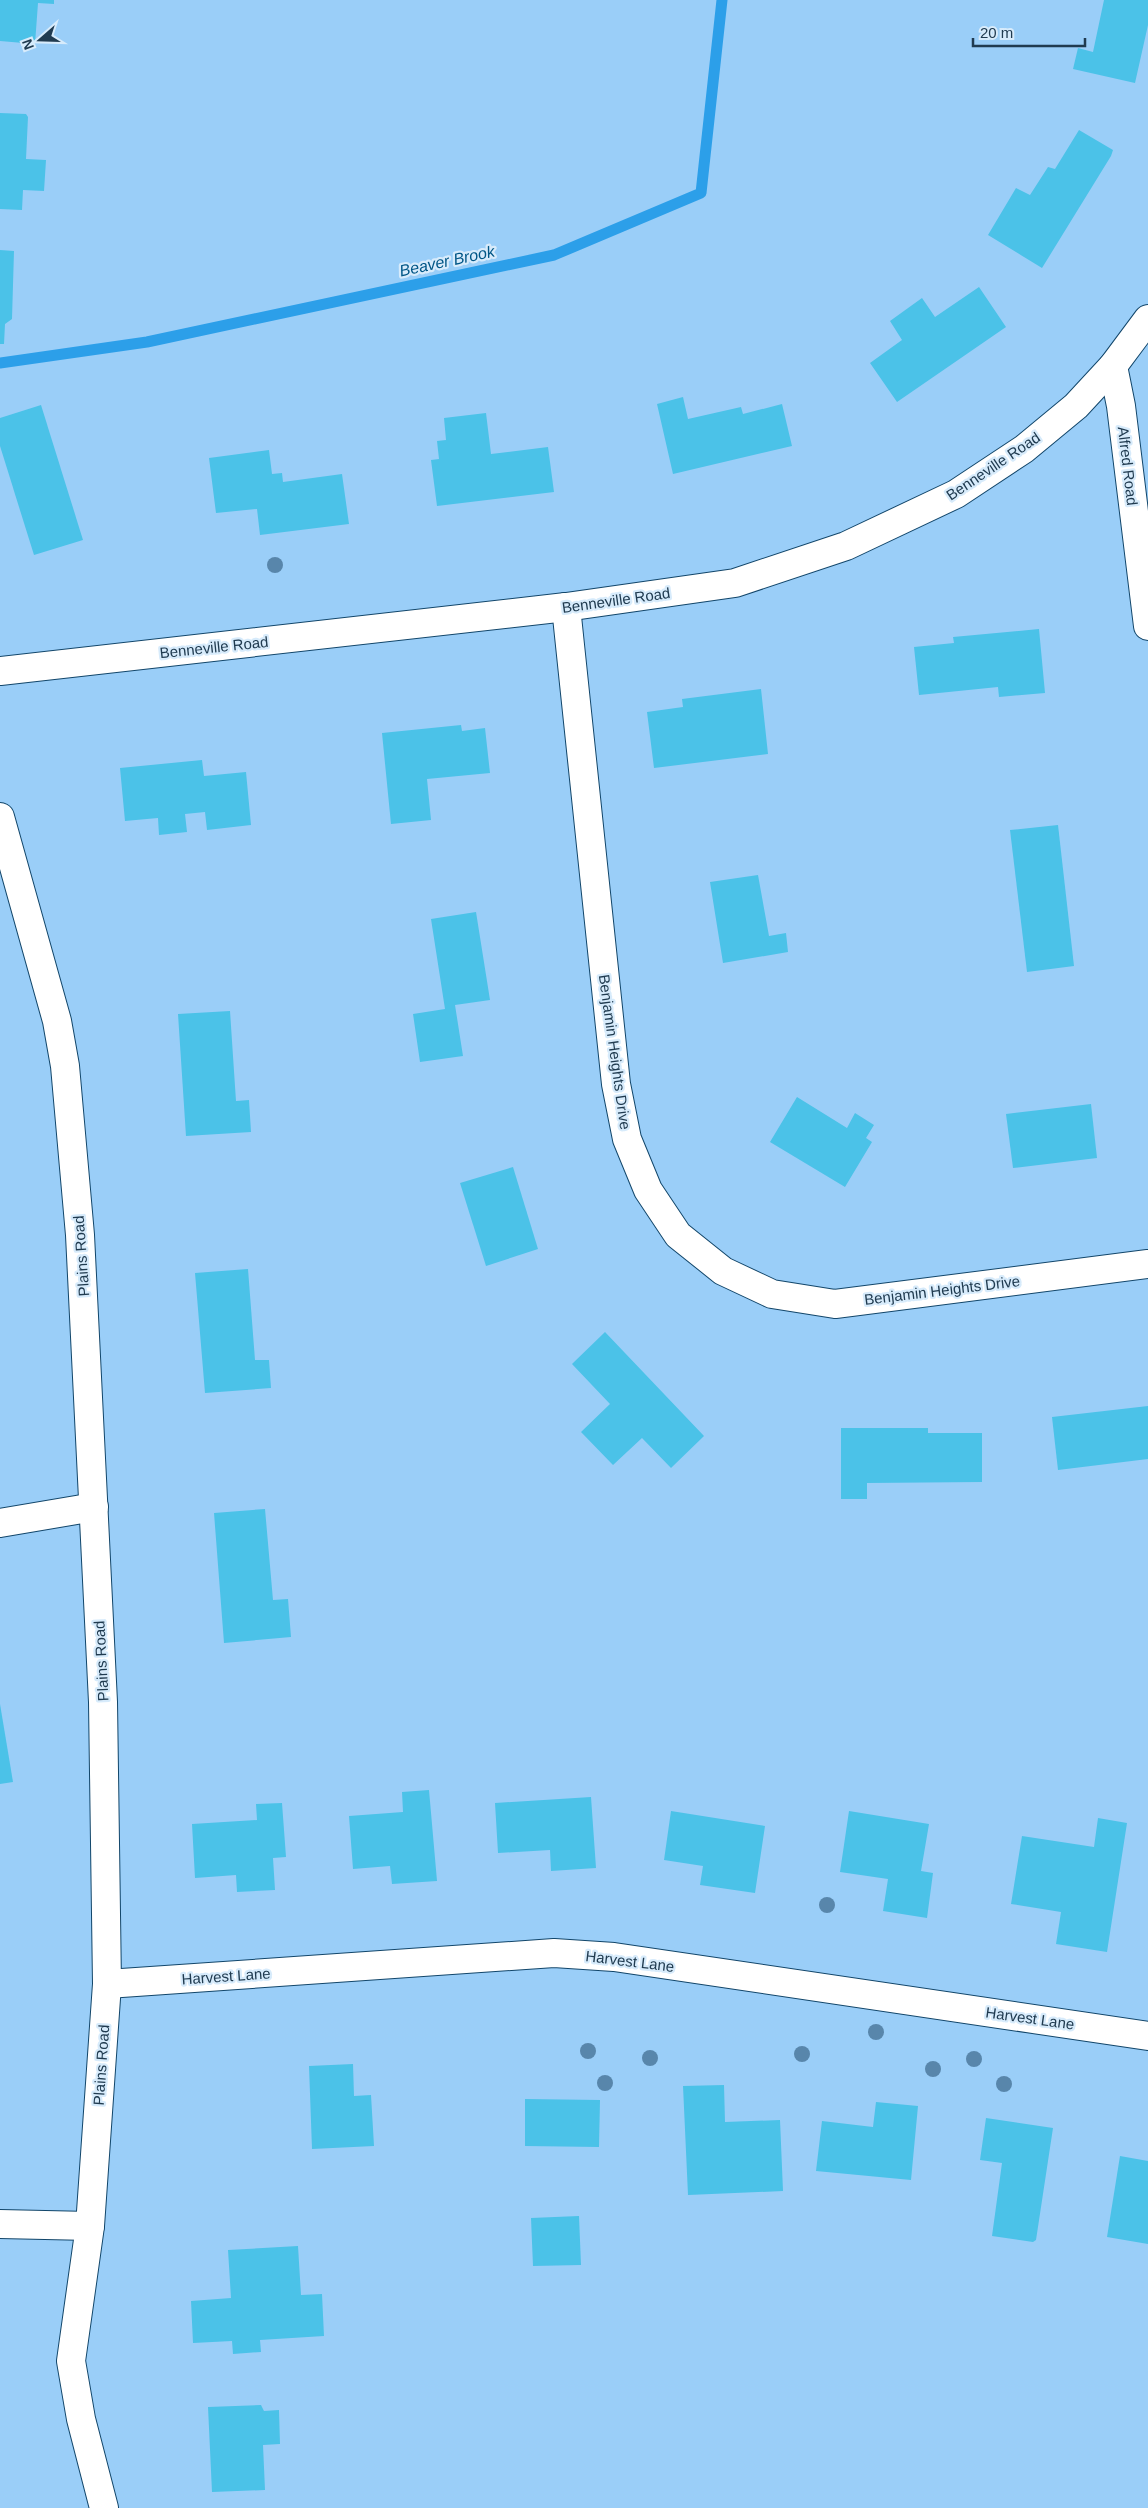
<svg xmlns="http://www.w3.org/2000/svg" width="1148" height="2508" viewBox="0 0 1148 2508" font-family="Helvetica,sans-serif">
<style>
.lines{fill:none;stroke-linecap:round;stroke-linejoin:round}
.stream{stroke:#2c9fe9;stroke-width:11}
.building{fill:#4bc2e8}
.minor-casing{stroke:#12466a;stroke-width:30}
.minor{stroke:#fff;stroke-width:28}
.tree{fill:#5886ab}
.labels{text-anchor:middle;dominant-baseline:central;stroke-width:4.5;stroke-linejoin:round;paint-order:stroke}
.street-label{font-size:15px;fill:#203b50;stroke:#d7ebfb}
.water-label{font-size:16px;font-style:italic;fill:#005686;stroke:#d7ebfb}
</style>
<rect width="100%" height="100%" fill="#9acef8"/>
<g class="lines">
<path class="stream" d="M0,363L147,342L554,255L701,193L722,0"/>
</g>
<g class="building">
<path d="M0,0H54V4L38,3L35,44L0,41Z"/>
<path d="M1104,0H1148V25L1135,83L1073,69L1078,48L1093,52Z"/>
<path d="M0,113L26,114L28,117L26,159L46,160L44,191L23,190L22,210L0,209Z"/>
<path d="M1079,130L1113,150L1111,156L1042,268L988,235L1016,188L1030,195L1048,167L1055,169Z"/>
<path d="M0,250L14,251L12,319L5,324L4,344H0Z"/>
<path d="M979,287L1006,327L897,402L870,363L902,340L890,321L922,298L935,317Z"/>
<path d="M683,397L688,419L741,407L743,414L782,404L792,446L673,474L657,404Z"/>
<path d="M41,405L83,540L34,555L0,446V418Z"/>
<path d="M486,413L491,454L548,447L554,492L437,506L431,460L439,459L437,441L446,440L444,418Z"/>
<path d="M269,450L272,474L282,473L283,482L342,474L349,524L260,535L257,509L216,513L209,458Z"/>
<path d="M1039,629L1045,693L999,697L998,687L919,695L914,647L954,643L953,637Z"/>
<path d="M761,689L768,754L654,768L647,712L683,707L682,699Z"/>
<path d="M461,725L462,731L485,728L490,773L427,779L431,820L391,824L382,733Z"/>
<path d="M202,760L204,776L246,772L251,825L207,830L205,812L185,814L187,832L159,835L158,818L125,821L120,768Z"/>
<path d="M1058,825L1074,966L1027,972L1010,830Z"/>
<path d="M758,875L769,936L786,933L788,952L723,963L710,882Z"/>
<path d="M476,912L490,1000L455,1005L463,1056L420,1062L413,1014L445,1009L431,919Z"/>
<path d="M230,1011L236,1101L249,1100L251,1132L186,1136L178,1014Z"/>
<path d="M797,1097L847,1128L855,1113L874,1125L866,1138L872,1142L845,1187L770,1142Z"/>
<path d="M1091,1104L1097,1158L1013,1168L1006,1114Z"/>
<path d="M513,1167L538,1249L486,1266L460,1183Z"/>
<path d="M248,1269L255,1360H269L271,1388L205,1393L195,1273Z"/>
<path d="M605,1332L704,1436L671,1468L642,1438L613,1465L581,1432L610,1404L572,1364Z"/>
<path d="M1148,1406V1459L1058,1470L1052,1417Z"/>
<path d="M841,1428H928V1433H982V1482L867,1483V1499H841Z"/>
<path d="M265,1509L273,1600L288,1599L291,1637L224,1643L214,1513Z"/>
<path d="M0,1704L13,1782L0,1784Z"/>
<path d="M429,1790L437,1881L392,1884L390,1866L353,1869L349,1816L403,1812L402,1792Z"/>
<path d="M591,1797L596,1868L551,1871L550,1850L498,1853L495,1803Z"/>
<path d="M282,1803L286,1857L273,1858L275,1890L237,1892L236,1875L195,1878L192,1824L257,1820L256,1804Z"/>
<path d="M671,1811L765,1826L755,1893L700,1885L703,1866L664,1860Z"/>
<path d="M849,1811L929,1824L921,1871L933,1873L927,1918L883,1911L888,1879L840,1872Z"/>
<path d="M1098,1818L1127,1823L1107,1952L1056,1944L1061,1912L1011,1904L1022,1836L1094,1847Z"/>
<path d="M353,2064L354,2096L371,2095L374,2146L312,2149L309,2066Z"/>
<path d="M724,2085L725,2122L780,2120L783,2191L688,2195L683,2086Z"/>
<path d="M525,2099L600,2100L599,2147L525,2146Z"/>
<path d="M876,2102L918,2106L911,2180L816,2171L822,2121L873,2127Z"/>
<path d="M986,2118L1053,2128L1036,2240L1033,2242L992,2236L1002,2163L980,2160Z"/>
<path d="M1120,2156L1148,2161V2244L1107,2237Z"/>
<path d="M579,2216L581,2265L533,2266L531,2218Z"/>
<path d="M298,2246L301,2295L322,2294L324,2336L260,2340L261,2352L233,2354L232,2341L193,2343L191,2301L231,2298L228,2250Z"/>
<path d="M261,2405L264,2411L279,2410L280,2444L263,2445L265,2490L212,2492L208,2407Z"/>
</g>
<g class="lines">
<defs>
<g id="minor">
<path d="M1113,366L1121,406L1148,626"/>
<path d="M566,607L616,1084L627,1139L648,1190L678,1235L723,1271L772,1294L835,1304L1148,1264"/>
<path d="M0,671L566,607L735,583L846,546L956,494L1024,449L1076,406L1113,366L1148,319"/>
<path d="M0,817L57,1021L65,1066L80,1235L103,1702L107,1984L90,2226L71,2361L81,2419L104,2508"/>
<path d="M0,1523L94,1507"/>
<path d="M107,1984L554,1953L614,1957L1148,2036"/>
<path d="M0,2224L90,2226"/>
</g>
</defs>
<use href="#minor" class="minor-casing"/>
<use href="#minor" class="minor"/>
</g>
<g class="tree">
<circle cx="275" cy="565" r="8"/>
<circle cx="827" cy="1905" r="8"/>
<circle cx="876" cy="2032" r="8"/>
<circle cx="588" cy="2051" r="8"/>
<circle cx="802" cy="2054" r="8"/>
<circle cx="650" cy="2058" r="8"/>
<circle cx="974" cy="2059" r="8"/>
<circle cx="933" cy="2069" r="8"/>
<circle cx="605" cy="2083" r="8"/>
<circle cx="1004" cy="2084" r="8"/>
</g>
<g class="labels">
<g class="street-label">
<text transform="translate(993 466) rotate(-34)">Benneville Road</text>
<text transform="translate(1128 466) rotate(83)">Alfred Road</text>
<text transform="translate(616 600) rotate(-8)">Benneville Road</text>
<text transform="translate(214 647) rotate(-6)">Benneville Road</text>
<text transform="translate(615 1052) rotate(82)">Benjamin Heights Drive</text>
<text transform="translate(81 1256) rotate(-94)">Plains Road</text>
<text transform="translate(942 1290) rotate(-7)">Benjamin Heights Drive</text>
<text transform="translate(101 1661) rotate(-93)">Plains Road</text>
<text transform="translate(630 1961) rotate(7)">Harvest Lane</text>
<text transform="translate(226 1976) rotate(-4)">Harvest Lane</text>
<text transform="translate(1030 2018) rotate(8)">Harvest Lane</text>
<text transform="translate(101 2065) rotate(-86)">Plains Road</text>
</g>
<g class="water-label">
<text transform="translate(447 261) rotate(-12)">Beaver Brook</text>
</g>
</g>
<g transform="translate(40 40) rotate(250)" stroke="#d7ebfb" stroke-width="4" paint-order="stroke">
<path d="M0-4L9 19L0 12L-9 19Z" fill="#203b50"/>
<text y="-8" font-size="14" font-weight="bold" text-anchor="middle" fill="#203b50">N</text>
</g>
<path d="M973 38v8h112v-8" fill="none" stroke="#203b50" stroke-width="2.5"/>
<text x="980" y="38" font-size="15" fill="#203b50" stroke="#d7ebfb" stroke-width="4" paint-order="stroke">20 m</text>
</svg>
